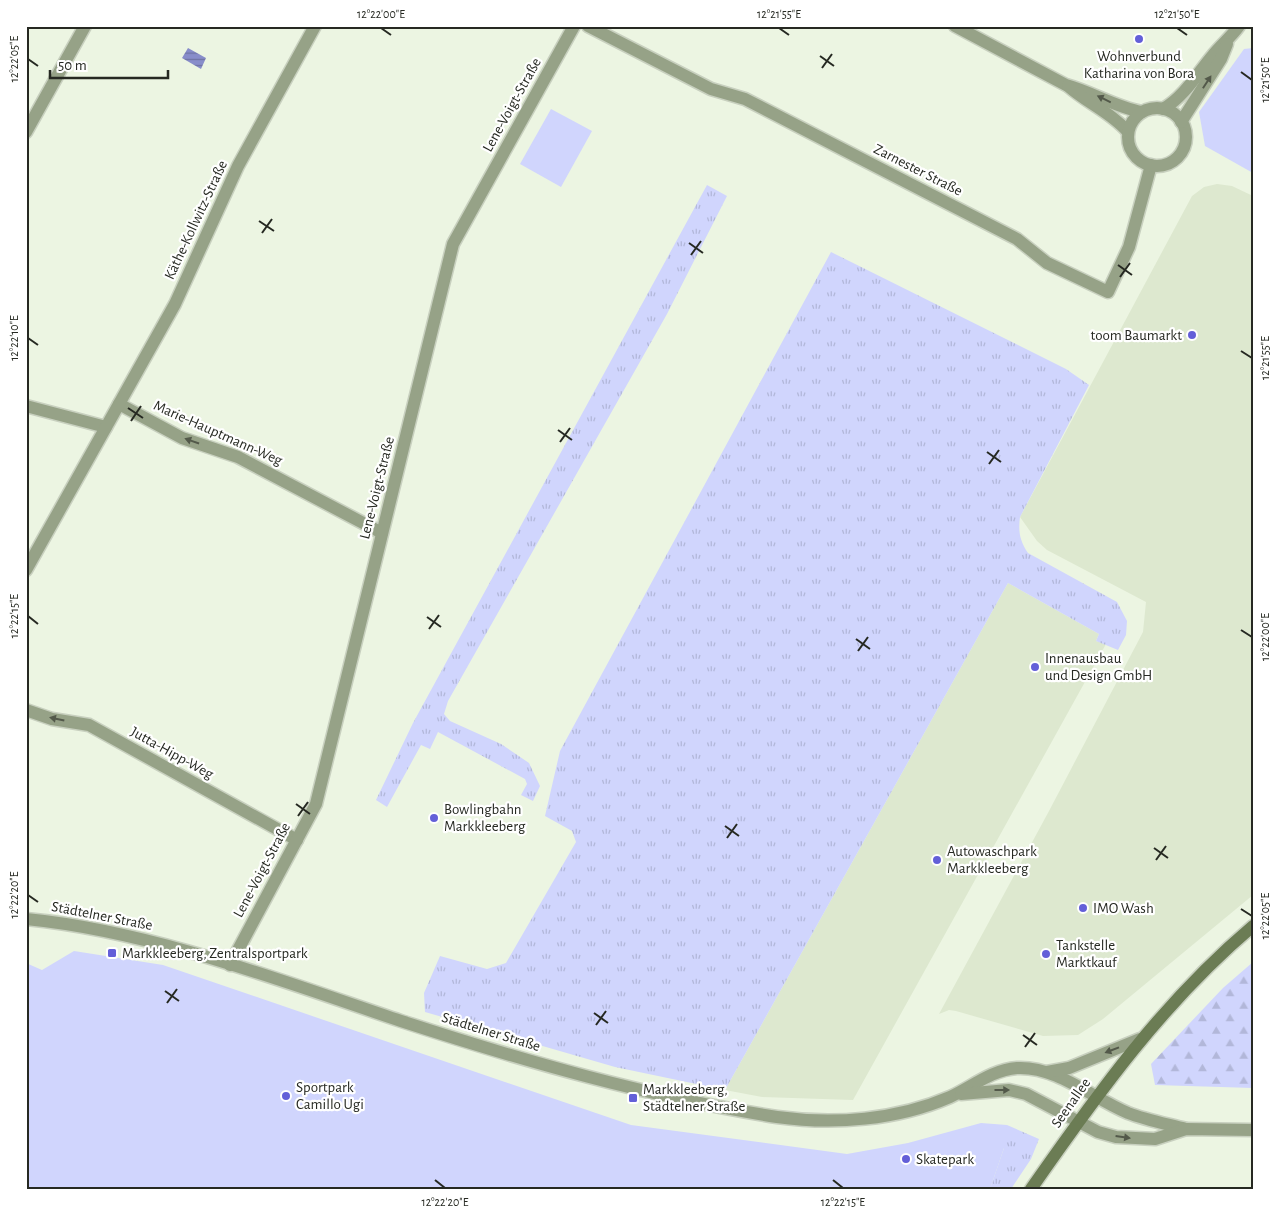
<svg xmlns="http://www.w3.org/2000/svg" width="1279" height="1215" viewBox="0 0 1279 1215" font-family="'Alegreya Sans',sans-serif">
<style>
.built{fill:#dde8cf}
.grass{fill:url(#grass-tufts)}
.forest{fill:url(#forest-firs)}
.green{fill:#d0d5fd}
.water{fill:url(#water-rules)}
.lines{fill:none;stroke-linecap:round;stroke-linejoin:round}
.minor-casing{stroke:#c8d0bf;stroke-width:15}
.tertiary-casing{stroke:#c8d0bf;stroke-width:15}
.secondary-casing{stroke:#c8d0bf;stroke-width:15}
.minor{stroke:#96a287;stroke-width:12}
.tertiary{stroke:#96a287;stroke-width:12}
.secondary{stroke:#6b7c54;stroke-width:12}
.oneway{fill:#53594a}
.ticks{fill:none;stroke:#262922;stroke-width:2}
.poi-dot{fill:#635fd8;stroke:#fff;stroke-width:2}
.labels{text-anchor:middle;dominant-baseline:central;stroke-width:4.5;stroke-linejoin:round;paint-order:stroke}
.poi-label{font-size:15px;fill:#262922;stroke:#fff;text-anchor:start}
.street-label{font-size:15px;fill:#262922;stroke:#fff}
.neatline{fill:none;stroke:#262922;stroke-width:2}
.ticks-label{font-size:12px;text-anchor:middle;fill:#262922}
</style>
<defs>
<pattern id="grass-tufts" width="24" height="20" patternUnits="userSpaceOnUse" patternTransform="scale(1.25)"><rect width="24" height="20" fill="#d0d5fd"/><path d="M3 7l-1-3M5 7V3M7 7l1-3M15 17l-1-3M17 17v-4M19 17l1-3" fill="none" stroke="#b2b7d9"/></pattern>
<pattern id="forest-firs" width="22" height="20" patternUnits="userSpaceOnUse" patternTransform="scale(1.25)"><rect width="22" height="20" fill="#d0d5fd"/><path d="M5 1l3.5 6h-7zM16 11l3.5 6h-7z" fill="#b2b7d9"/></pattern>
<pattern id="water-rules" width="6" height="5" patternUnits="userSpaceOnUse" patternTransform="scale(1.25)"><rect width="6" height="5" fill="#888dca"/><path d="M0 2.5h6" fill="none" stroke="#6f73a4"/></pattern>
</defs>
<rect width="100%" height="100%" fill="#ecf5e2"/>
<g class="built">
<path d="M1217,184L1232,186L1253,196V895L1103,1019L1078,1035L1043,1036L956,1011L949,1010L939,1014L1049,811L1143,632L1146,602L1047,550L1037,541L1020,517L1192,196L1204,187Z"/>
<path d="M1008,583L1099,634L1096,641L1106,644L853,1100L762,1097L725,1090Z"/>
</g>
<g class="grass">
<path d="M707,185L727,196L667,314L448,701L444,714L450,721L501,744L529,763L540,786L533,801L521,795L527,784L525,779L438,732L430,749L421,745L387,807L376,800L413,723Z"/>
<path d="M831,252L1066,369L1089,385L1020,517C1018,532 1020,541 1028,553L1117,602L1127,621L1126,635L1118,650L1096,641L1099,634L1008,583L725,1090L615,1067L425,1012L424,993L440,956L487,969L506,963L576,842L572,831L545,816L560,751Z"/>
<path d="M1007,1125L1039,1139L1031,1159L1011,1189H990L1004,1148L959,1164Z"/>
</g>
<path class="forest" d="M1253,962V1088L1155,1085L1151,1064L1223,988Z"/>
<g class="green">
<path d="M1253,48V173L1205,146L1199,112L1244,49Z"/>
<path d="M551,109L592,131L561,187L520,164Z"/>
<path d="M74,951L163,965L631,1125L847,1154L908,1143L981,1123L1007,1125L1004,1148L990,1189H26V963L42,970Z"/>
</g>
<path class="water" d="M188,48L206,58L201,69L182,58Z"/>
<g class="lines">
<defs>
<g id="minor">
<path d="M588,26L711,89L745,99L1017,239L1047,263L1108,292L1129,247L1151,165"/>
<path d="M955,26L1066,85C1092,92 1115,107 1142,112"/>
<path d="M1068,86C1087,103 1112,113 1128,132"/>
<circle cx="1157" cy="137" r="29"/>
<path d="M1163,109C1185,96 1197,74 1213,55C1221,45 1231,37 1239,26"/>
<path d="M1181,122L1221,59L1227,44"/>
<path d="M26,132L85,26"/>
<path d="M119,404L182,438L238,457L382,533"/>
<path d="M26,406L106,427"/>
<path d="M26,570L175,304L238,166L315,26"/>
<path d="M26,710L52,719L89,725L297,840"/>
<path d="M230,965L316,804L453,244L574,26"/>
</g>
<g id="tertiary">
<path d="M26,919C151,931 282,981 401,1021C524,1061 649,1097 777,1117C834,1125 897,1120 950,1097C972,1087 991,1070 1017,1068C1057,1066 1092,1098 1128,1113C1146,1120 1167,1124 1186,1129"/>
<path d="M1047,1072L1069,1068L1140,1039"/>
<path d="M961,1094L1009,1090L1026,1094L1098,1132L1116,1137L1155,1139L1186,1129L1253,1130"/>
</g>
<path id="secondary" d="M1031,1189C1098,1093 1163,1002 1253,926"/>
</defs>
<use href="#minor" class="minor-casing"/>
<use href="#tertiary" class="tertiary-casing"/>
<use href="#secondary" class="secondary-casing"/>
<use href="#minor" class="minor"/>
<use href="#tertiary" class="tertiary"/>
<use href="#secondary" class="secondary"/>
</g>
<defs><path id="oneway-solid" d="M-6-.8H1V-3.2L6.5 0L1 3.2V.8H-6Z" transform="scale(1.25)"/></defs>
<g class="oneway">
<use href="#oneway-solid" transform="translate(1207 82) rotate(-57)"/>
<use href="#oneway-solid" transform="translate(1104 99) rotate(-154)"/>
<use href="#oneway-solid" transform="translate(192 441) rotate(-161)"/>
<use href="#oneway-solid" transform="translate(57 719) rotate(-168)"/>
<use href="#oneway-solid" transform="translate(1112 1050) rotate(159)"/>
<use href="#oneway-solid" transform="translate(1002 1090)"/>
<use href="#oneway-solid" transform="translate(1123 1137) rotate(8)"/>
</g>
<path class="ticks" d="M381,28L391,35M779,28L789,35M1177,28L1187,35M820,56L834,66M28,59L38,66M822,68L832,54M1241,72L1252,80M259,221L274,231M262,233L272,219M689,243L703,253M691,255L701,241M1118,265L1132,275M1120,277L1130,263M28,338L38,345M1241,351L1252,358M128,408L143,418M131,421L141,406M558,430L572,440M560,442L570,428M987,452L1001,462M989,464L999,450M28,616L38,624M427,617L441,627M429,629L439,615M1241,630L1252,637M856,639L870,649M858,651L868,637M296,804L310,814M298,816L308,802M725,826L739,836M727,838L737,824M1154,848L1168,858M1156,860L1166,846M28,895L38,902M1241,909L1252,916M165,991L179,1001M167,1003L177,989M594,1013L608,1023M596,1025L606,1011M1023,1035L1037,1045M1025,1047L1035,1033M435,1180L445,1188M833,1180L843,1188"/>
<g class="poi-dot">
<circle cx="1139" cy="39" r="5"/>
<circle cx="1192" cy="335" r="5"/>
<circle cx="1035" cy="667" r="5"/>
<circle cx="434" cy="818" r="5"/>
<circle cx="937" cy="860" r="5"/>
<circle cx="1083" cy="908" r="5"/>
<rect x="107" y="948" width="10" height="10" rx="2.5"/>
<circle cx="1046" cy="954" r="5"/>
<circle cx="286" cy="1096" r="5"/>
<rect x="628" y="1093" width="10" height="10" rx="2.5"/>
<circle cx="906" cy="1159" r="5"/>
</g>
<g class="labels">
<g class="poi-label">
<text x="1139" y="56" text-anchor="middle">Wohnverbund<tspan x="1139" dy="17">Katharina von Bora</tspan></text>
<text x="1182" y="335" text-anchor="end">toom Baumarkt</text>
<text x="1045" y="658">Innenausbau<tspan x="1045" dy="17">und Design GmbH</tspan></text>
<text x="444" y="809">Bowlingbahn<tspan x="444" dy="17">Markkleeberg</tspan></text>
<text x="947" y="851">Autowaschpark<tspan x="947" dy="17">Markkleeberg</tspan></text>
<text x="1093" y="908">IMO Wash</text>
<text x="1056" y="945">Tankstelle<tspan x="1056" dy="17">Marktkauf</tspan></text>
<text x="122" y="953">Markkleeberg, Zentralsportpark</text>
<text x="296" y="1087">Sportpark<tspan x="296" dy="17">Camillo Ugi</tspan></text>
<text x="643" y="1089">Markkleeberg,<tspan x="643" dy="17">Städtelner Straße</tspan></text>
<text x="916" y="1159">Skatepark</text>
</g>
<g class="street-label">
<text transform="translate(512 105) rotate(-61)">Lene-Voigt-Straße</text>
<text transform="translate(918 170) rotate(27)">Zarnester Straße</text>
<text transform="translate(196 220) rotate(-65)">Käthe-Kollwitz-Straße</text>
<text transform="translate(218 433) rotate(24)">Marie-Hauptmann-Weg</text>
<text transform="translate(377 488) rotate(-76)">Lene-Voigt-Straße</text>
<text transform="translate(172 753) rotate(29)">Jutta-Hipp-Weg</text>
<text transform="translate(262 870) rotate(-62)">Lene-Voigt-Straße</text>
<text transform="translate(102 916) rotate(11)">Städtelner Straße</text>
<text transform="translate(491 1032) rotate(17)">Städtelner Straße</text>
<text transform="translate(1071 1103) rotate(-55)">Seenallee</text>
</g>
</g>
<rect width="1279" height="1215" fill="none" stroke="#ffffff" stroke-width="55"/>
<path d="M50 70v8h118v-8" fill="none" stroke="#262922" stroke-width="2.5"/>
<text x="58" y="70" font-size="15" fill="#262922" stroke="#ffffff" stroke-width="4" paint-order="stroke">50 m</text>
<rect x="28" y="28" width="1224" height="1160" class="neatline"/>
<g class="ticks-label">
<text x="381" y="18">12°22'00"E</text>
<text x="779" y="18">12°21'55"E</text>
<text x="1177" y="18">12°21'50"E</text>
<text transform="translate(14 59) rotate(-90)" y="4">12°22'05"E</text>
<text transform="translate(1265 80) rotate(-90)" y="4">12°21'50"E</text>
<text transform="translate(14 338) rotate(-90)" y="4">12°22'10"E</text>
<text transform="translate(1265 358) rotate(-90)" y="4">12°21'55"E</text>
<text transform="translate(14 616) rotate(-90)" y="4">12°22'15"E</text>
<text transform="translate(1265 637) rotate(-90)" y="4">12°22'00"E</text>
<text transform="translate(14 895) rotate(-90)" y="4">12°22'20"E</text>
<text transform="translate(1265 916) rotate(-90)" y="4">12°22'05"E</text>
<text x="445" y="1206">12°22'20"E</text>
<text x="843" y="1206">12°22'15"E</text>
</g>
</svg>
